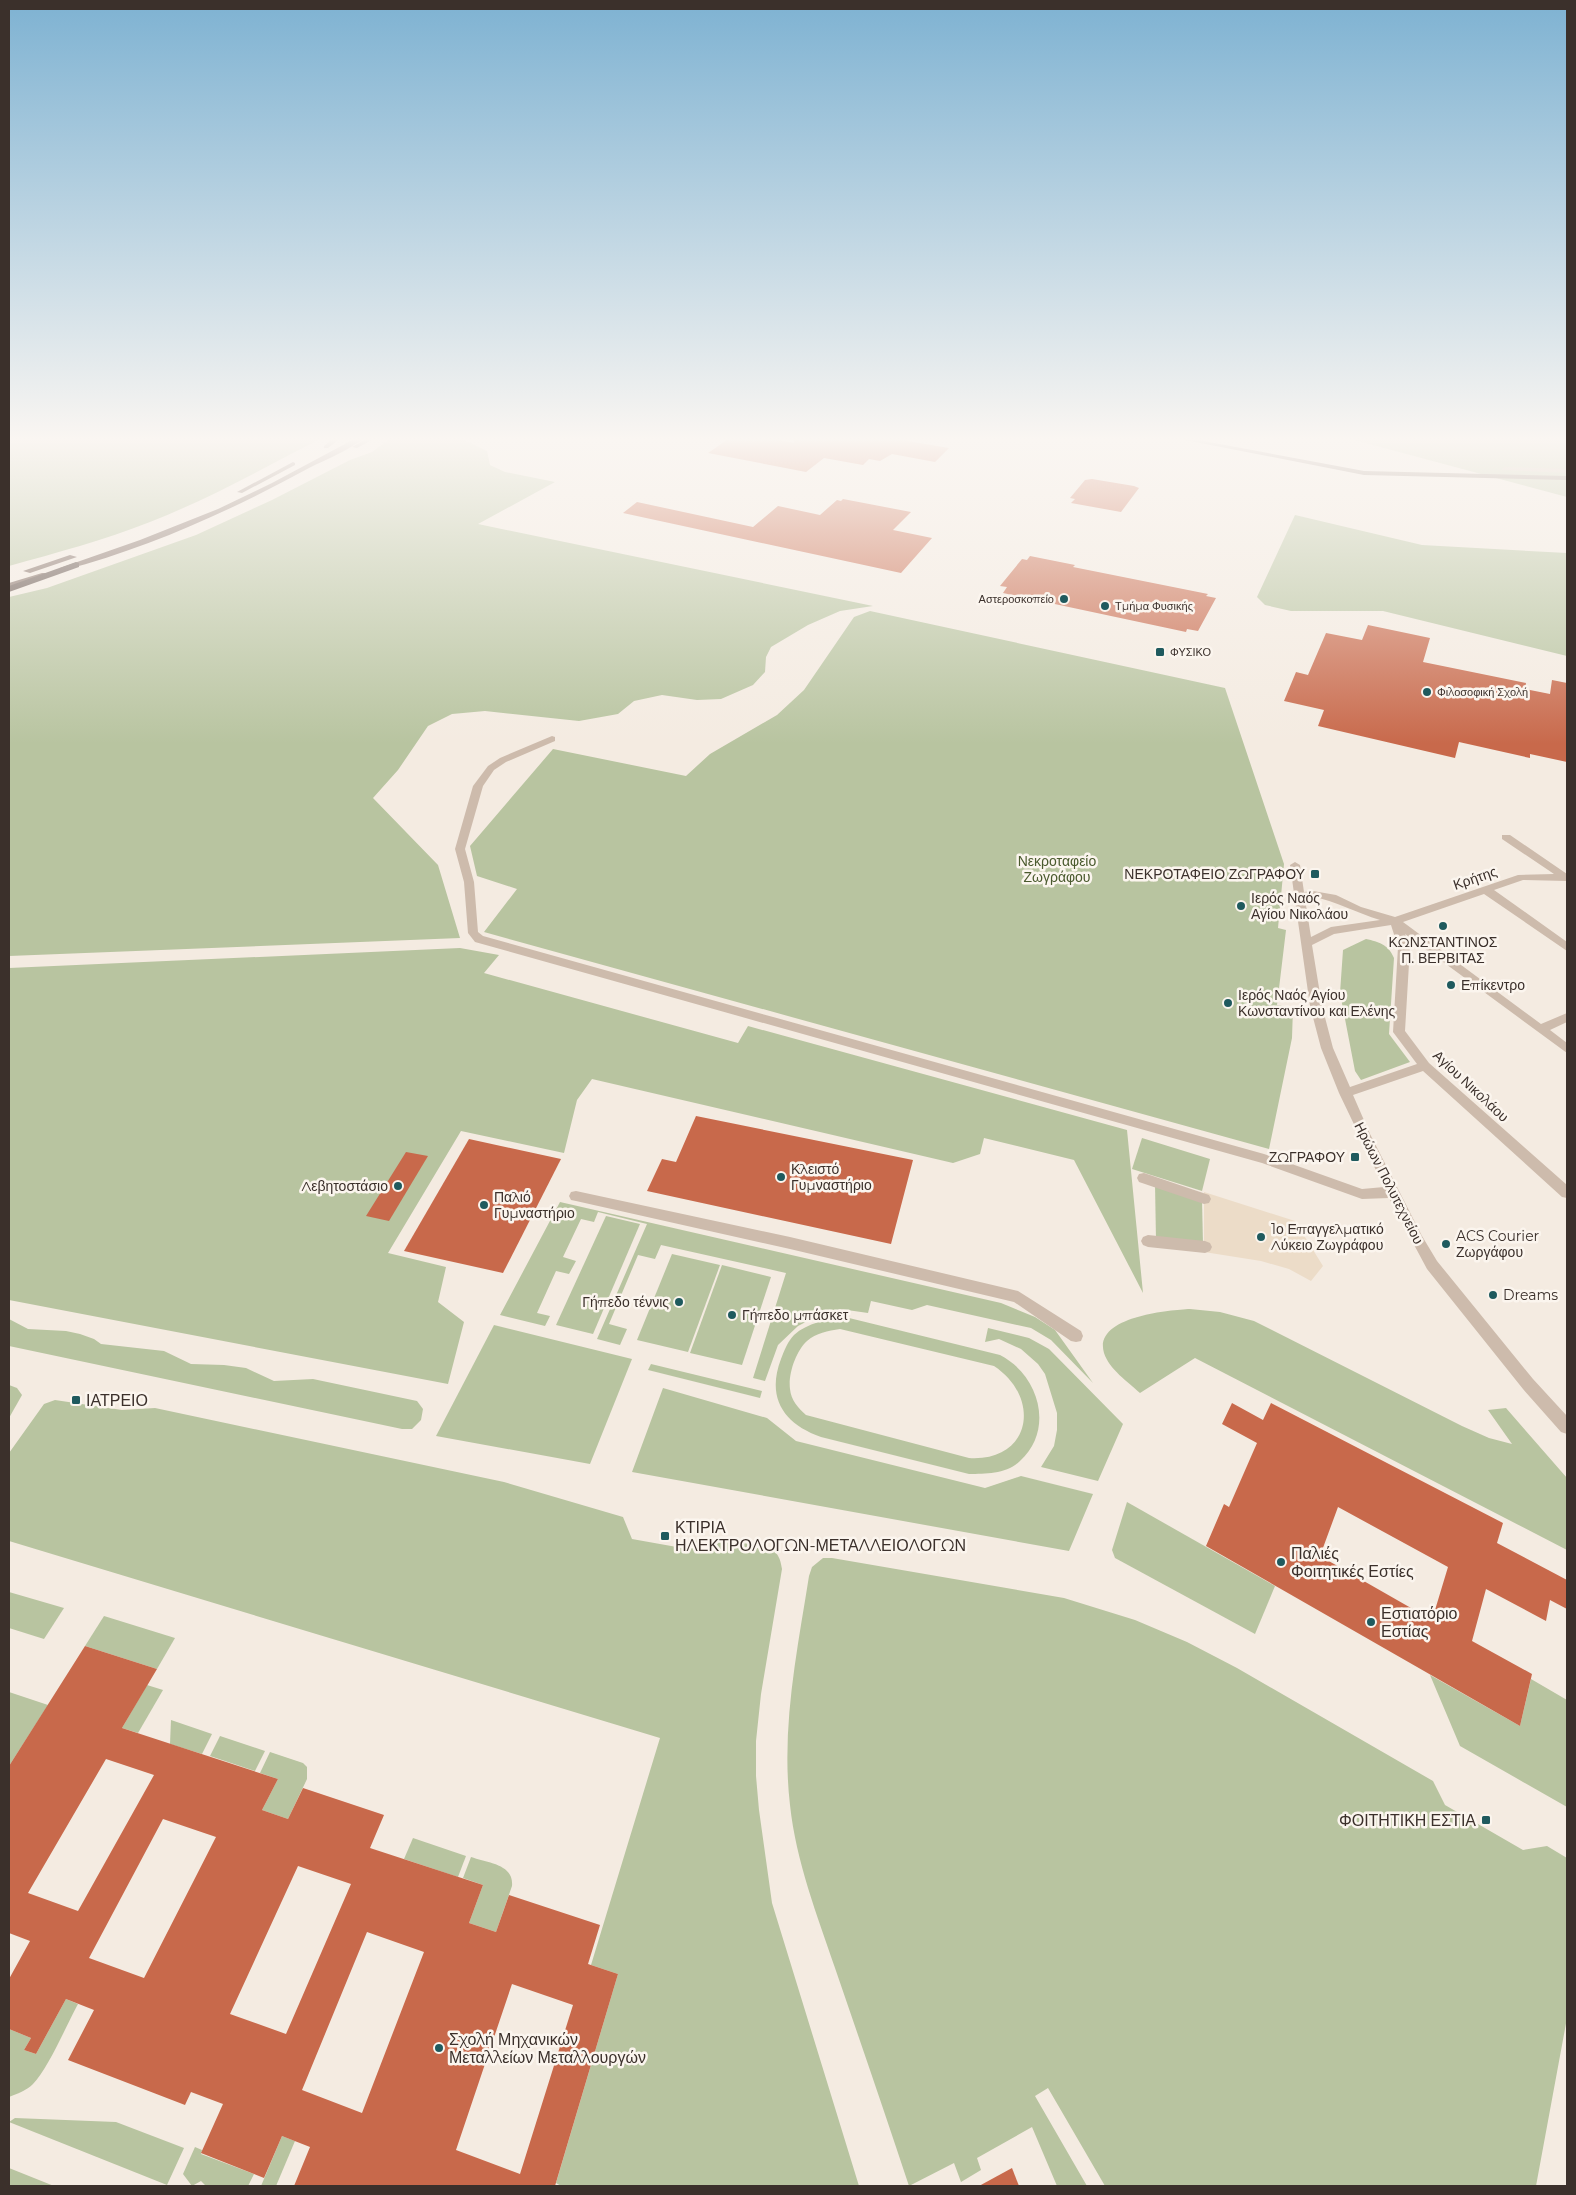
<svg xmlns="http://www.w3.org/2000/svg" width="1576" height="2195" viewBox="0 0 1576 2195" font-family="Montserrat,sans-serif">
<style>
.green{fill:#b8c4a0;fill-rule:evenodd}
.plaza{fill:#ecdcc8}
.building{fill:#c8694b;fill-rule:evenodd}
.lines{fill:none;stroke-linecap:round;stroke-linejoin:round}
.minor{fill:#cdbbac;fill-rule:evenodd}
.major{fill:#7d675c;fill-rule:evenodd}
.highway{fill:#5c4a42;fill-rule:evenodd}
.poi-dot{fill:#1f5a5e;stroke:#fbf5ee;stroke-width:2}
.labels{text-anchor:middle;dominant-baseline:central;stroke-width:5;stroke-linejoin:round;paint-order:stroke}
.far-poi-label{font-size:11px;fill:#3b302b;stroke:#fbf5ee;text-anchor:start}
.park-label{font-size:14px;fill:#4a5a2e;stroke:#fbf5ee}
.poi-label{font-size:14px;fill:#3b302b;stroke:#fbf5ee;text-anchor:start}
.street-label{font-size:14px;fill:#3b302b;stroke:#fbf5ee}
.near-poi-label{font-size:16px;fill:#3b302b;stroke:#fbf5ee;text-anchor:start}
</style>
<rect width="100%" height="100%" fill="#f4ebe1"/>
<g class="green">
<path d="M9,437H324C267,466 211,498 150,522C104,540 56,553 9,566Z"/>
<path d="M392,437H458L487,451L490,465L505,472L555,482L478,524L873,606L840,611L808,625L771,647L766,657L765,672L753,685L721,699L697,700L662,695L634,701L618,714L579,721L485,711L452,714L428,726L398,770L373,798L438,865L460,938L9,956V597L47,588L196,535L272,500L350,460L372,452Z"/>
<path d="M1343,437H1567V497Z"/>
<path d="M1295,515L1422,545L1567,553V656L1383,611H1291L1265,605L1257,597Z"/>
<path d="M870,611L1225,688L1284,864L1278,928L1286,930L1277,1005L1293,1008L1292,1038L1269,1149L484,932L517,889L477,876L470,846L553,749L686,776L710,754L777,715L804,690L854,617Z"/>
<path d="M1366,939C1379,942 1388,944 1394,958L1389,1034L1410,1062L1361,1080L1355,1071L1340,993L1343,950Z"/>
<path d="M460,948L499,955L484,973L738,1043L748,1026L1127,1130L1143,1293L1074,1160L984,1138L980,1154L953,1163L592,1079L577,1100L564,1153L461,1131L388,1253L446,1267L438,1302L464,1322L448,1384L9,1300V968Z"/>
<path d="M1142,1138L1210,1159L1202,1191L1132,1169Z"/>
<path d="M1155,1184L1202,1200L1203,1245L1156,1240Z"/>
<path d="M560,1202L1001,1303L1035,1317L1055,1330L1093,1383L1051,1340L1031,1328L927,1305L912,1310L871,1301L868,1313L840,1309L819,1315L798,1326L778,1345L765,1381L753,1378L786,1273L661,1245L655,1259L638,1255L609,1324L627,1329L620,1345L597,1339L647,1224L598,1212L594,1222L581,1219L563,1257L576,1261L569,1274L556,1271L537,1313L550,1316L545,1326L500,1315Z"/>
<path d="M606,1216L640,1224L593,1334L556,1325Z"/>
<path d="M672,1254L720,1265L688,1352L637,1340Z"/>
<path d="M722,1265L771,1277L742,1365L690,1353Z"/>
<path d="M1190,1309L1220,1312L1254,1321L1462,1426L1489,1438L1512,1444L1488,1410L1506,1408L1567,1478V1550L1195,1358L1140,1393C1128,1382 1109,1369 1104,1353C1093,1317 1168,1310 1190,1309Z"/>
<path d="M845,1317L1000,1355C1039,1375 1055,1429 1020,1461C1007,1474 986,1474 969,1474L821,1437C784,1424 766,1398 781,1359C784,1351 788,1341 794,1335C807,1323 828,1319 845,1317ZM840,1329L994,1366C1042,1398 1031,1462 969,1458L806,1415C798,1408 791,1400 790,1389C788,1374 796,1351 807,1341C816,1333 828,1331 840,1329Z"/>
<path d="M9,1319L28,1329L66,1331L80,1334L94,1339L101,1344L164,1351L191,1364L224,1365L246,1368L274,1381L313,1379L417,1401L423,1409L421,1420L412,1429H402L9,1346Z"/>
<path d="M494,1325L632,1359L590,1464L436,1436Z"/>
<path d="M988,1328L1029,1338L1049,1349L1123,1424L1098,1481L1041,1467L1054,1446L1057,1430V1413L1045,1374L1038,1364L1021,1349L999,1339L985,1342Z"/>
<path d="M651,1364L762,1391L760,1398L648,1370Z"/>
<path d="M9,1385L17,1388L22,1395L9,1418Z"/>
<path d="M663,1388L767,1418L796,1441L985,1488L1021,1476L1093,1494L1069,1551L632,1472Z"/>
<path d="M55,1400L122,1410L155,1408L504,1482L623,1517L632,1539L688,1549L700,1537L763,1546C776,1550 780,1555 782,1569L761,1694L756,1741V1776L759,1810L772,1903L859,2186H561L556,2183L618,1974L591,1965L660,1738L9,1541V1453L44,1404Z"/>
<path d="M1127,1502L1275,1586L1255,1634L1115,1558L1112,1550Z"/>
<path d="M823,1558H832L1064,1598L1135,1620L1187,1642L1237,1668L1433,1781L1445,1805L1523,1850L1547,1846L1567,1858V2018L1536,2186H1105L1048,2088L1035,2096L1087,2186H1057L1032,2127L977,2158L981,2170L961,2182L954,2163L909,2186C885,2113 860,2041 835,1968C817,1915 796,1861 790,1805C781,1728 797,1652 809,1576L812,1567Z"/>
<path d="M9,1592L64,1608L44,1639L9,1628Z"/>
<path d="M104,1616L175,1638L157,1669L85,1646Z"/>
<path d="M1430,1675L1520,1726L1531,1679L1567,1700V1807L1460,1746Z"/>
<path d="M147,1685L163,1690L138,1733L122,1728Z"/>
<path d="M9,1692L48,1705L9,1766Z"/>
<path d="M171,1720L212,1734L202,1754L170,1744Z"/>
<path d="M220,1736L265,1751L255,1771L210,1756Z"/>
<path d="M270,1752L303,1763L307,1767V1779L288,1819L262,1810L278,1779L260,1773Z"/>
<path d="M413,1838L466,1856L458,1877L404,1859Z"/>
<path d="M471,1857C488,1863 514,1864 512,1886L496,1932L469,1923L483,1885L463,1878Z"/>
<path d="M66,1999L78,2004C67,2024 48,2069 33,2084C27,2090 17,2094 9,2097V2029L31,2038L24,2050L36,2054Z"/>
<path d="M15,2118L116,2122L184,2148L167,2185L9,2122Z"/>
<path d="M282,2136L295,2141L276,2186H261Z"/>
<path d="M195,2147L202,2150L201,2154L254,2174L248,2186H206L201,2181L192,2186L183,2174Z"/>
<path d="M9,2168L54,2186H9Z"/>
</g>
<path class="plaza" d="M1204,1192L1295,1221L1323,1266L1311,1281L1289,1269L1261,1261L1204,1252Z"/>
<g class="building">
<path d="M731,437H762L794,443L795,437H884L949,448L935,462L892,454L880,461L869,459L863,465L824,458L806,472L708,453Z"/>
<path d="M1092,479L1134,486L1139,488L1121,512L1071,503L1075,499L1070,498L1085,480Z"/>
<path d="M843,499L911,512L893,530L932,538L901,573L623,513L637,502L753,527L778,506L820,515L837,500L841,501Z"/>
<path d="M1030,556L1075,565L1073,567L1208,594L1206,596L1216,598L1198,631L1187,629L1186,632L1003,593L1007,587L1000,586L1022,559L1027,560Z"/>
<path d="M1368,625L1430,638L1423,662L1526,683L1525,689L1550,694L1552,680L1567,683V762L1530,754V758L1459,742L1455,758L1318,726L1324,710L1284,701L1296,672L1308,675L1326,633L1362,640Z"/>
<path d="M696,1116L913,1160L891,1244L647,1191L662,1159L676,1162Z"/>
<path d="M469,1139L561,1159L503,1273L404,1251Z"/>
<path d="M406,1152L428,1156L389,1221L366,1216Z"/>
<path d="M1232,1403L1263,1420L1271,1403L1503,1523L1497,1543L1567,1580V1609L1550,1600L1546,1621L1486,1589L1472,1641L1532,1674L1520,1726L1206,1546L1224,1504L1229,1507L1257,1443L1222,1424ZM1338,1507L1448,1567L1432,1620L1320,1556Z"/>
<path d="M85,1646L157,1669L122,1728L278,1779L262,1810L288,1819L303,1788L384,1815L370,1848L483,1885L469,1923L496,1932L509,1895L600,1925L588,1964L618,1974L555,2186H294L310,2147L282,2136L264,2178L201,2153L223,2104L191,2092L185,2105L68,2060L94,2010L66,1999L36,2054L24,2050L31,2038L9,2029V1979L30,1941L9,1933V1766ZM106,1759L154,1775L78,1911L28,1893ZM163,1819L216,1837L144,1978L89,1958ZM298,1866L351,1884L286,2034L230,2014ZM367,1932L424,1952L362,2113L302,2090ZM512,1984L573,2005L520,2174L456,2150Z"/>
<path d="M1012,2168L1019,2186H979Z"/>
</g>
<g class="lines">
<g class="minor">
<path d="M1505,467L1567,469V473L1503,470L1502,469Z"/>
<path d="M552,736L555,737V741L506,762L494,770L483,786L465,849L474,882L478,932L483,936L1264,1154L1362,1189L1384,1187L1339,1093L1321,1048L1310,1006L1290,865L1295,862L1300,865L1304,892L1313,891L1336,895L1361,907L1395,917L1518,875L1554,874L1502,839V835H1510L1567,874V881L1523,880L1494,890L1567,942V951L1484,894L1403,922L1541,1024L1567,1013V1022L1550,1030L1567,1043V1053L1405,934L1410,947L1405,1031L1429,1063L1567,1185V1198L1562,1197L1423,1071L1353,1095L1370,1134L1422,1236L1437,1261L1533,1379L1567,1416V1434L1561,1432L1523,1389L1427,1269L1389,1198L1362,1199L1262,1163L475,942L468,933L464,882L455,849L473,786L488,766L500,758ZM1313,897C1336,901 1357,913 1380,920L1331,927L1311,937L1305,899ZM1391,925L1398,947L1393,1032L1417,1064L1350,1087L1333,1048L1322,1006L1312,945L1334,934Z"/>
<path d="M1144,1173L1209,1195L1211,1199L1209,1203L1204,1204L1139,1182L1137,1178L1139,1174Z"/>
<path d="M576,1191L790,1237L1018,1291L1081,1331L1083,1336L1081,1341L1076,1342L1071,1341L1014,1302L790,1249L576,1201L571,1200L569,1196L571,1192Z"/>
<path d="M1148,1235L1205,1241L1210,1243L1212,1247L1210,1251L1205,1253L1148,1247L1143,1245L1141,1241L1143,1237Z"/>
</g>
<g class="major">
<path d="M335,437H342L328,448H324V446Z"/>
<path d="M358,437H365C350,450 327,459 309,468C232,510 149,548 64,570L60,568L140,540L218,509L272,483Z"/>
<path d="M370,437H377L357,448L352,447Z"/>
<path d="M1170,437H1182L1364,471L1567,476V480L1364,475Z"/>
<path d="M293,462L295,463V465L242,493L237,492Z"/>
<path d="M70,555L77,557L30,573L23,571Z"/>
<path d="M42,573H45V577L9,587V583Z"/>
</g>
<path class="highway" d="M76,562L79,563V567L9,592V586Z"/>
</g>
<linearGradient id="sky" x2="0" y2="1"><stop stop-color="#7eb2d2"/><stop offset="0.59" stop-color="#faf6f2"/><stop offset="1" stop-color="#faf6f2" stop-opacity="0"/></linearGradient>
<rect width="1576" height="744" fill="url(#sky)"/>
<g class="poi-dot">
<circle cx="1064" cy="599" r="5"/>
<circle cx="1105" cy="606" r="5"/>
<rect x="1155" y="647" width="10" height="10" rx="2.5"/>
<circle cx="1427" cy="692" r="5"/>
<rect x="1310" y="869" width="10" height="10" rx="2.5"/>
<circle cx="1241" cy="906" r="5"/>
<circle cx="1443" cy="926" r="5"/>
<circle cx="1451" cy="985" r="5"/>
<circle cx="1228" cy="1003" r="5"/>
<rect x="1350" y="1152" width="10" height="10" rx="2.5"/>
<circle cx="781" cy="1177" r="5"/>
<circle cx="398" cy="1186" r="5"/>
<circle cx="484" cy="1205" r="5"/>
<circle cx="1261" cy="1237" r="5"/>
<circle cx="1446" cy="1244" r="5"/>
<circle cx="1493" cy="1295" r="5"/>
<circle cx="679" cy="1302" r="5"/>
<circle cx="732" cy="1315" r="5"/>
<rect x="71" y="1395" width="10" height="10" rx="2.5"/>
<rect x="660" y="1531" width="10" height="10" rx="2.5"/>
<circle cx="1281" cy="1562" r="5"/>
<circle cx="1371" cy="1622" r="5"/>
<rect x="1481" y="1815" width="10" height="10" rx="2.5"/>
<circle cx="439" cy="2048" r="5"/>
</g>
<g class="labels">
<g class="far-poi-label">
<text x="1054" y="599" text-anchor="end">Αστεροσκοπείο</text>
<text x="1115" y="606">Τμήμα Φυσικής</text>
<text x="1170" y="652">ΦΥΣΙΚΟ</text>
<text x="1437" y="692">Φιλοσοφική Σχολή</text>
</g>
<g class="park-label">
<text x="1057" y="861">Νεκροταφείο<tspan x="1057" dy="16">Ζωγράφου</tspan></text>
</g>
<g class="poi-label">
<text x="1305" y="874" text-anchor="end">ΝΕΚΡΟΤΑΦΕΙΟ ΖΩΓΡΑΦΟΥ</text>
<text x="1251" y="898">Ιερός Ναός<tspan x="1251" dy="16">Αγίου Νικολάου</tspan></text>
<text x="1443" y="942" text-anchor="middle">ΚΩΝΣΤΑΝΤΙΝΟΣ<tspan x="1443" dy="16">Π. ΒΕΡΒΙΤΑΣ</tspan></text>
<text x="1461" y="985">Επίκεντρο</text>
<text x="1238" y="995">Ιερός Ναός Αγίου<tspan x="1238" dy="16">Κωνσταντίνου και Ελένης</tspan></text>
<text x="1345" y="1157" text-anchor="end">ΖΩΓΡΑΦΟΥ</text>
<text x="791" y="1169">Κλειστό<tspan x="791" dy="16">Γυμναστήριο</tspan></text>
<text x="388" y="1186" text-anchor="end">Λεβητοστάσιο</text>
<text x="494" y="1197">Παλιό<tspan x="494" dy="16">Γυμναστήριο</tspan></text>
<text x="1271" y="1229">1ο Επαγγελματικό<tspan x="1271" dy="16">Λύκειο Ζωγράφου</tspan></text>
<text x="1456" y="1236">ACS Courier<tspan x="1456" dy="16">Ζωργάφου</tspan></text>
<text x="1503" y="1295">Dreams</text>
<text x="669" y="1302" text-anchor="end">Γήπεδο τέννις</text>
<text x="742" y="1315">Γήπεδο μπάσκετ</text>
</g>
<g class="street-label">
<text transform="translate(1475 878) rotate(-19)">Κρήτης</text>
<text transform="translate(1471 1086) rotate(43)">Αγίου Νικολάου</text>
<text transform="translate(1389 1183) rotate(63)">Ηρώων Πολυτεχνείου</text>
</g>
<g class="near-poi-label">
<text x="86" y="1400">ΙΑΤΡΕΙΟ</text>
<text x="675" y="1527">ΚΤΙΡΙΑ<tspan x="675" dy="18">ΗΛΕΚΤΡΟΛΟΓΩΝ-ΜΕΤΑΛΛΕΙΟΛΟΓΩΝ</tspan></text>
<text x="1291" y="1553">Παλιές<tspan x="1291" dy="18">Φοιτητικές Εστίες</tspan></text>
<text x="1381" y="1613">Εστιατόριο<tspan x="1381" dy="18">Εστίας</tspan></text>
<text x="1476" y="1820" text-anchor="end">ΦΟΙΤΗΤΙΚΗ ΕΣΤΙΑ</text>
<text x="449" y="2039">Σχολή Μηχανικών<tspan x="449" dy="18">Μεταλλείων Μεταλλουργών</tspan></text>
</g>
</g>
<rect width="1576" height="2195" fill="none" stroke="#3b302b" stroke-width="20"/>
</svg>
